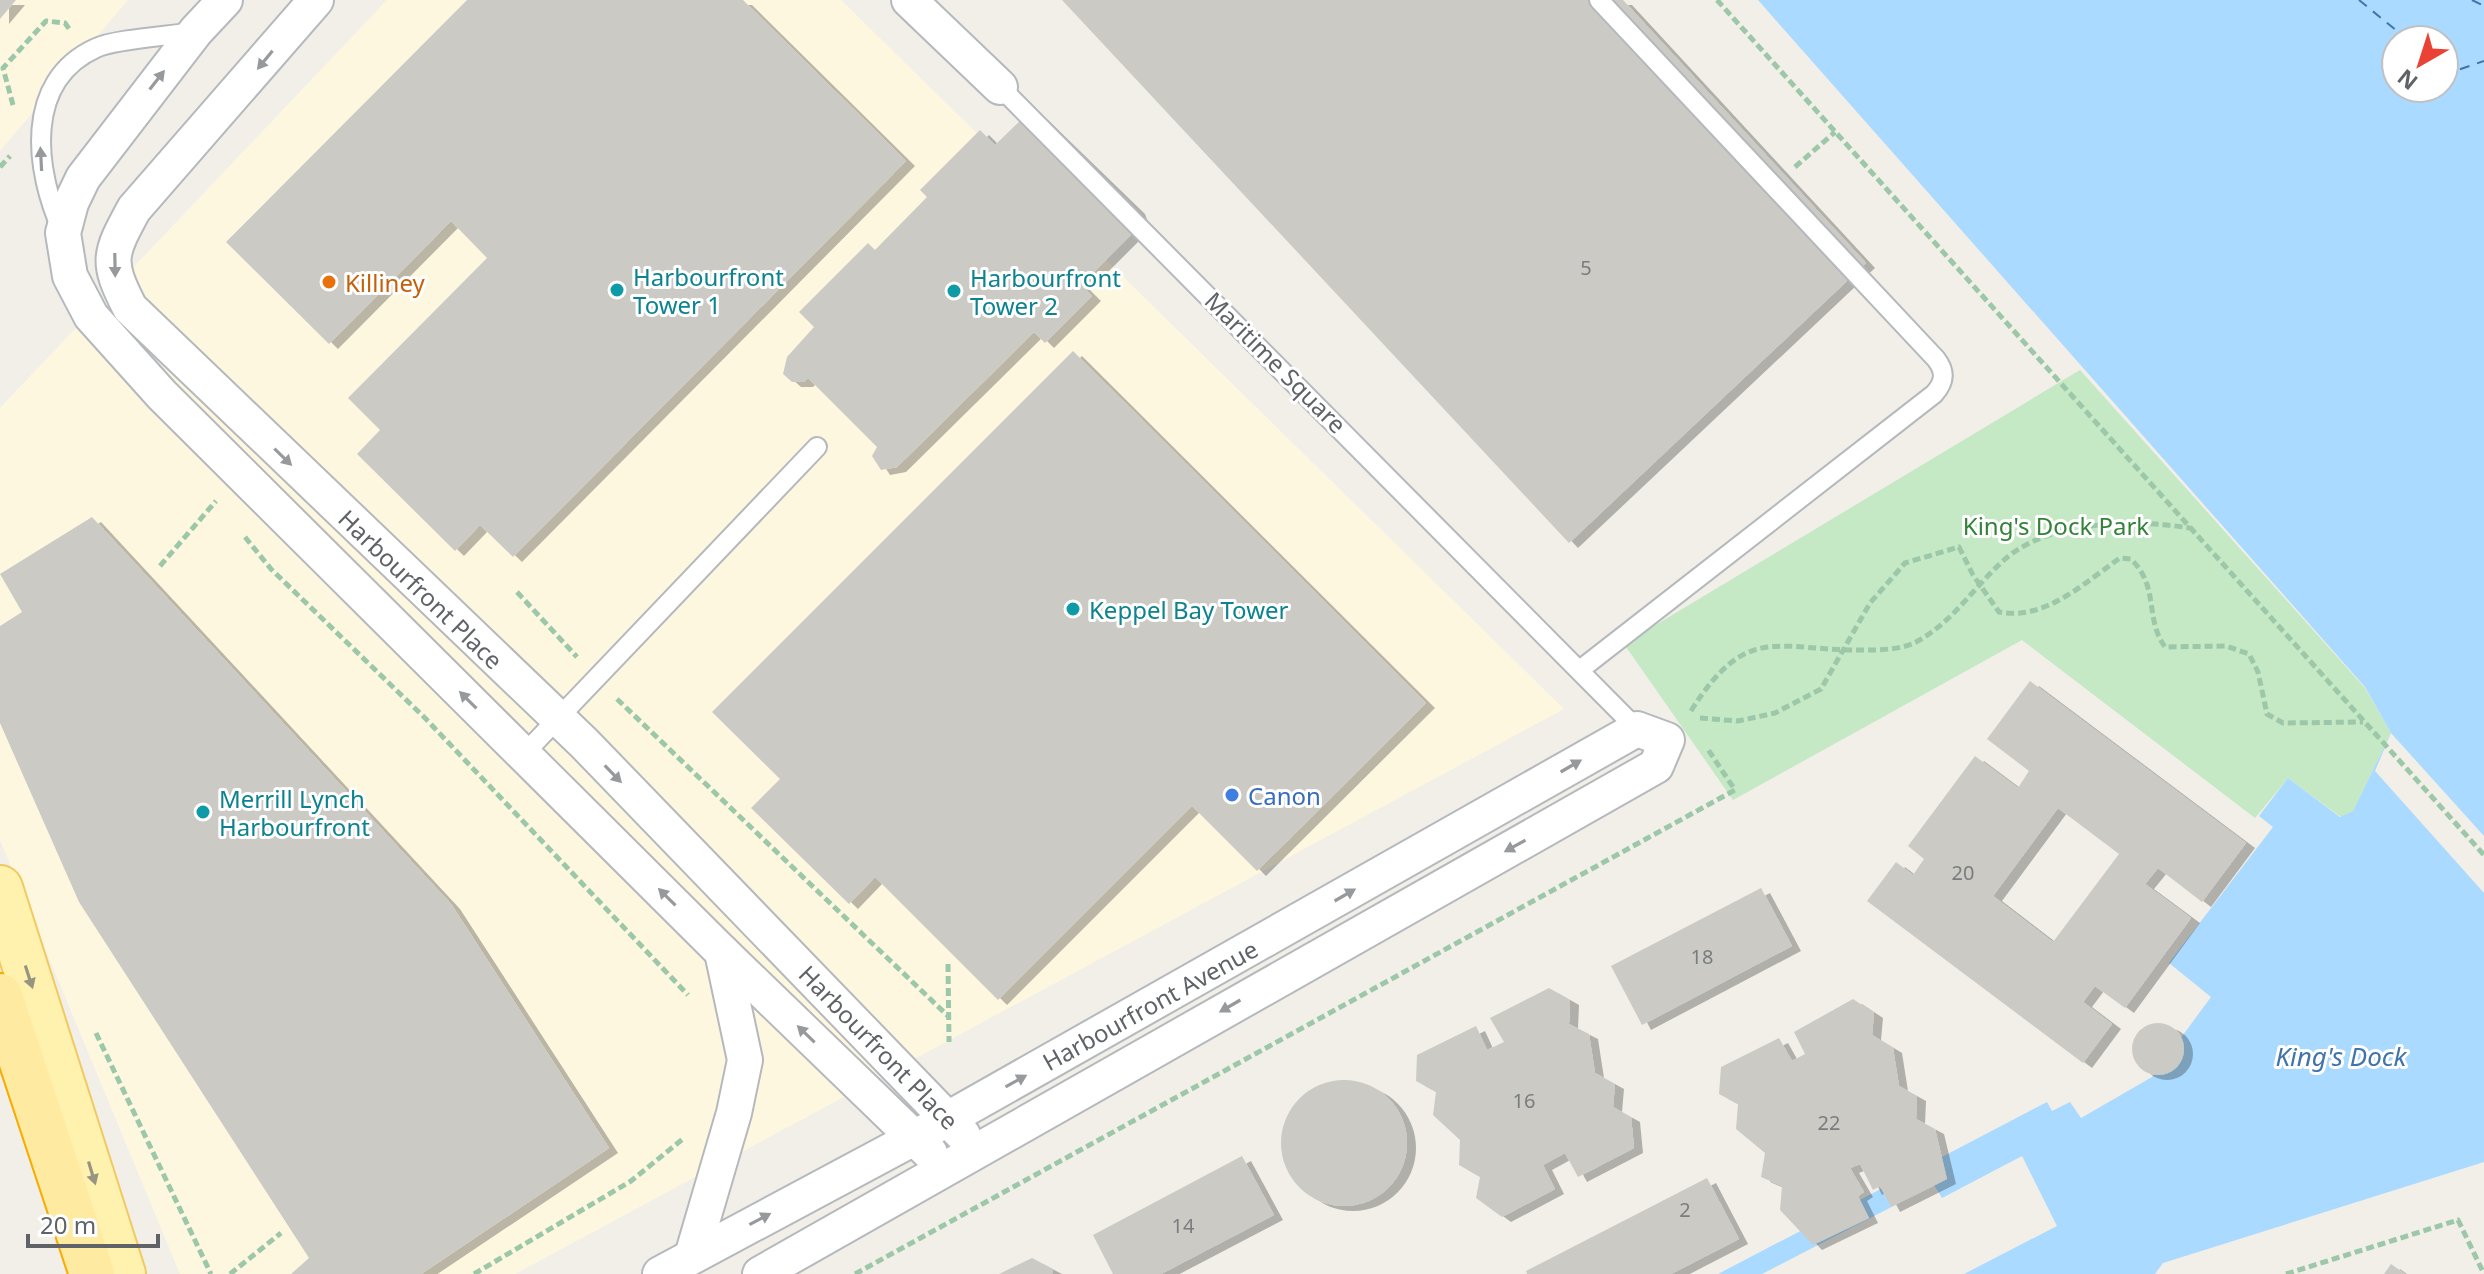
<svg xmlns="http://www.w3.org/2000/svg" width="2484" height="1274" viewBox="0 0 2484 1274" font-family="'Noto Sans',sans-serif">
<style>
.commercial{fill:#fef7e0}
.green{fill:#c5e8c5}
.water{fill:#aadaff;fill-rule:evenodd}
.pier{fill:#f1efe8}
.lines{fill:none;stroke-linecap:round;stroke-linejoin:round}
.ferry{stroke:#4174aa;stroke-width:2;stroke-dasharray:10 8;stroke-linecap:butt}
.building{fill:#cccac5;fill-rule:evenodd;filter:url(#shadow)}
.service-casing{stroke:#b5b8bc;stroke-width:22}
.minor-casing{stroke:#b5b8bc;stroke-width:38}
.primary-casing{stroke:#f2c960;stroke-width:48}
.trunk-casing{stroke:#f9ab00;stroke-width:48}
.path{stroke:#9cc7a9;stroke-width:5;stroke-dasharray:8 4;stroke-linecap:butt}
.service{stroke:#fff;stroke-width:18}
.minor{stroke:#fff;stroke-width:34}
.primary{stroke:#fff2af;stroke-width:44}
.trunk{stroke:#feeaa1;stroke-width:44}
.oneway{fill:#979a9d}
.oneway2{fill:#979581}
.food-dot{fill:#e8710a;stroke:#fff;stroke-width:3}
.culture-dot{fill:#0f9aa8;stroke:#fff;stroke-width:3}
.shop-dot{fill:#3f7fe0;stroke:#fff;stroke-width:3}
.labels{text-anchor:middle;dominant-baseline:central;stroke-width:6;stroke-linejoin:round;paint-order:stroke}
.number-label{font-size:20px;fill:#7a7d7f}
.culture-label{font-size:24px;fill:#0d838f;stroke:#fff;text-anchor:start}
.food-label{font-size:24px;fill:#c56008;stroke:#fff;text-anchor:start}
.street-label{font-size:24px;fill:#5f6368;stroke:#fff}
.park-label{font-size:24px;fill:#348238;stroke:#fff}
.shop-label{font-size:24px;fill:#366cbe;stroke:#fff;text-anchor:start}
.water-label{font-size:26px;font-style:italic;fill:#4174aa;stroke:#fff}
</style>
<defs>
<filter id="shadow"><feDropShadow dx="9" dy="5" stdDeviation="0" flood-color="#0004"/></filter>
</defs>
<rect width="100%" height="100%" fill="#f1efe8"/>
<g class="commercial">
<path d="M0,0H128L0,151Z"/>
<path d="M387,0H841L1564,709L515,1274H180L0,840V408Z"/>
</g>
<path class="green" d="M2080,370L2365,688L2391,733L2353,811L2341,817L2288,778L2255,818L2022,640L1733,800L1624,644Z"/>
<path class="water" d="M1758,0H2484V1162L2163,1263L2155,1274H1718L2047,1102L2052,1111L2070,1102L2081,1118L2152,1077L2211,997L2169,963L2273,827L2259,816L2288,778L2340,817L2353,811L2391,733L2365,687ZM2396,40H2444V88H2396Z"/>
<g class="pier">
<path d="M2391,733L2484,836V893L2375,771Z"/>
<path d="M2022,1156L2057,1226L1964,1274H1762L1934,1185L1942,1198Z"/>
</g>
<g class="lines">
<g class="ferry">
<path d="M2359,0L2408,40"/>
<path d="M2472,0L2484,6"/>
<path d="M2444,69L2449,73L2484,61"/>
</g>
</g>
<g class="building">
<path d="M0,0H16L0,19Z"/>
<path d="M467,0H743L906,161L513,557L480,525L455,551L357,454L380,430L348,398L487,258L451,221L329,344L226,242Z"/>
<path d="M1062,0H1623L1866,263L1569,543Z"/>
<path d="M1039,115L1136,209L1140,220L1136,230L1081,285L1092,296L1045,343L1034,332L897,467L881,470L872,456L877,447L808,378L804,382H792L783,374L787,357L814,327L799,312L868,243L875,250L927,197L920,190L980,130L995,145L1023,118Z"/>
<path d="M1073,351L1426,703L1257,871L1192,806L998,1000L875,877L849,904L751,808L780,779L712,712Z"/>
<path d="M92,517L451,904L609,1148L421,1274H291L309,1258L79,902L0,723V626L22,612L0,574Z"/>
<path d="M2030,681L2246,843L2202,902L2158,868L2145,884L2191,918L2125,1008L2095,986L2083,1002L2112,1024L2083,1063L1867,901L1896,862L1913,875L1924,859L1908,846L1975,756L2018,788L2029,771L1987,739ZM2058,808L2119,854L2053,942L1993,896Z"/>
<path d="M1761,888L1792,946L1642,1025L1611,966Z"/>
<path d="M1549,988L1570,1000L1569,1024L1589,1034L1595,1073L1615,1084L1613,1107L1631,1117L1634,1148L1578,1177L1565,1153L1543,1165L1555,1189L1502,1217L1476,1198L1480,1177L1459,1165L1460,1140L1433,1115L1436,1092L1416,1081L1417,1055L1476,1026L1487,1050L1504,1042L1490,1018Z"/>
<path d="M1853,999L1874,1013L1872,1035L1893,1048L1899,1086L1917,1096L1916,1119L1935,1129L1947,1179L1891,1207L1880,1186L1873,1190L1860,1164L1850,1168L1864,1192L1858,1196L1869,1218L1813,1245L1780,1210L1782,1186L1761,1177L1765,1153L1736,1129L1738,1104L1719,1094L1721,1067L1779,1038L1792,1061L1805,1054L1794,1032Z"/>
<circle cx="2158" cy="1049" r="26"/>
<circle cx="1344" cy="1143" r="63"/>
<path d="M1242,1156L1274,1215L1161,1274H1113L1093,1235Z"/>
<path d="M1707,1178L1739,1239L1671,1274H1527L1526,1271Z"/>
<path d="M1032,1258L1053,1269L1052,1274H999Z"/>
<path d="M2391,1264L2405,1274H2384Z"/>
</g>
<g class="lines">
<defs>
<g id="service">
<path d="M1000,87L1637,729"/>
<path d="M62,230C35,171 23,81 96,48C115,39 169,36 193,32"/>
<path d="M1581,669L1934,394C1945,382 1946,372 1936,359L1599,0"/>
<path d="M523,755L817,447"/>
</g>
<g id="minor">
<path d="M225,0L196,31L83,178L71,203L63,233L70,276L91,316L162,395L722,952L930,1153"/>
<path d="M316,0L134,209C109,255 106,261 130,308L584,743L963,1135"/>
<path d="M909,0L1000,87"/>
<path d="M692,1256L734,1113L745,1060L722,952"/>
<path d="M660,1274L914,1138L1637,729L1667,740L1656,766L760,1274"/>
</g>
<path id="primary" d="M0,888L123,1274"/>
<path id="trunk" d="M0,996L92,1274"/>
</defs>
<use href="#service" class="service-casing"/>
<use href="#minor" class="minor-casing"/>
<use href="#primary" class="primary-casing"/>
<use href="#trunk" class="trunk-casing"/>
<g class="path">
<path d="M1717,0L2484,855"/>
<path d="M13,105L3,68L46,21L65,23L70,30"/>
<path d="M0,167L10,156"/>
<path d="M1795,167L1835,132"/>
<path d="M245,537L271,569L425,718L688,995"/>
<path d="M160,566L216,501"/>
<path d="M517,592L577,657"/>
<path d="M617,699L948,1016"/>
<path d="M1691,711C1748,620 1778,652 1868,650C1882,650 1903,649 1916,642C1952,623 1974,587 2004,560C2049,520 2134,519 2190,528"/>
<path d="M1700,718L1738,721L1775,713L1821,689L1870,603L1905,563L1959,547L1973,575L1999,612C2045,621 2084,583 2120,558L2131,559C2160,588 2144,617 2165,647L2226,646L2249,654L2258,672L2267,714L2283,723L2363,722"/>
<path d="M948,964L949,1042"/>
<path d="M96,1033L211,1274"/>
<path d="M230,1274L281,1233"/>
<path d="M474,1274L631,1181L684,1138"/>
<path d="M855,1274L1735,790L1707,748"/>
<path d="M2286,1274L2458,1220L2484,1274"/>
</g>
<use href="#service" class="service"/>
<use href="#minor" class="minor"/>
<use href="#primary" class="primary"/>
<use href="#trunk" class="trunk"/>
</g>
<defs><path id="oneway-solid" d="M-6-.8H1V-3.2L6.5 0L1 3.2V.8H-6Z" transform="scale(2)"/></defs>
<g class="oneway">
<use href="#oneway-solid" transform="translate(265 60) rotate(129)"/>
<use href="#oneway-solid" transform="translate(157 80) rotate(-52)"/>
<use href="#oneway-solid" transform="translate(41 159) rotate(-93)"/>
<use href="#oneway-solid" transform="translate(115 265) rotate(89)"/>
<use href="#oneway-solid" transform="translate(283 457) rotate(44)"/>
<use href="#oneway-solid" transform="translate(468 700) rotate(-135)"/>
<use href="#oneway-solid" transform="translate(1571 766) rotate(-30)"/>
<use href="#oneway-solid" transform="translate(613 774) rotate(46)"/>
<use href="#oneway-solid" transform="translate(1515 846) rotate(151)"/>
<use href="#oneway-solid" transform="translate(1345 895) rotate(-30)"/>
<use href="#oneway-solid" transform="translate(667 897) rotate(-135)"/>
<use href="#oneway-solid" transform="translate(1230 1006) rotate(150)"/>
<use href="#oneway-solid" transform="translate(806 1034) rotate(-136)"/>
<use href="#oneway-solid" transform="translate(1016 1081) rotate(-29)"/>
<use href="#oneway-solid" transform="translate(760 1219) rotate(-28)"/>
</g>
<g class="oneway2">
<use href="#oneway-solid" transform="translate(29 977) rotate(72)"/>
<use href="#oneway-solid" transform="translate(92 1173) rotate(73)"/>
</g>
<circle class="food-dot" cx="329" cy="282" r="8"/>
<g class="culture-dot">
<circle cx="617" cy="290" r="8"/>
<circle cx="954" cy="291" r="8"/>
<circle cx="1073" cy="609" r="8"/>
<circle cx="203" cy="812" r="8"/>
</g>
<circle class="shop-dot" cx="1232" cy="795" r="8"/>
<g class="labels">
<g class="number-label">
<text x="1586" y="267">5</text>
<text x="1963" y="872">20</text>
<text x="1702" y="956">18</text>
<text x="1524" y="1100">16</text>
<text x="1829" y="1122">22</text>
<text x="1685" y="1209">2</text>
<text x="1183" y="1225">14</text>
</g>
<g class="culture-label">
<text x="633" y="276">Harbourfront<tspan x="633" dy="28">Tower 1</tspan></text>
<text x="970" y="277">Harbourfront<tspan x="970" dy="28">Tower 2</tspan></text>
<text x="1089" y="609">Keppel Bay Tower</text>
<text x="219" y="798">Merrill Lynch<tspan x="219" dy="28">Harbourfront</tspan></text>
</g>
<g class="food-label">
<text x="345" y="282">Killiney</text>
</g>
<g class="street-label">
<text transform="translate(1276 362) rotate(45)">Maritime Square</text>
<text transform="translate(421 589) rotate(44)">Harbourfront Place</text>
<text transform="translate(1150 1005) rotate(-29)">Harbourfront Avenue</text>
<text transform="translate(879 1047) rotate(46)">Harbourfront Place</text>
</g>
<g class="park-label">
<text x="2056" y="525">King's Dock Park</text>
</g>
<g class="shop-label">
<text x="1248" y="795">Canon</text>
</g>
<g class="water-label">
<text x="2341" y="1056">King's Dock</text>
</g>
</g>
<g transform="translate(2420 64) rotate(219)"><circle r="38" fill="#ffffff" stroke="#bfc1c3" stroke-width="2"/>
<path d="M0-6L14 30L0 20L-14 30Z" fill="#ea4335"/>
<text y="-12" font-size="22" font-weight="bold" text-anchor="middle" fill="#5f6368">N</text>
</g>
<path d="M28 1234v12h130v-12" fill="none" stroke="#5f6368" stroke-width="4"/>
<text x="40" y="1234" font-size="24" fill="#5f6368" stroke="#ffffff" stroke-width="6" paint-order="stroke">20 m</text>
</svg>
